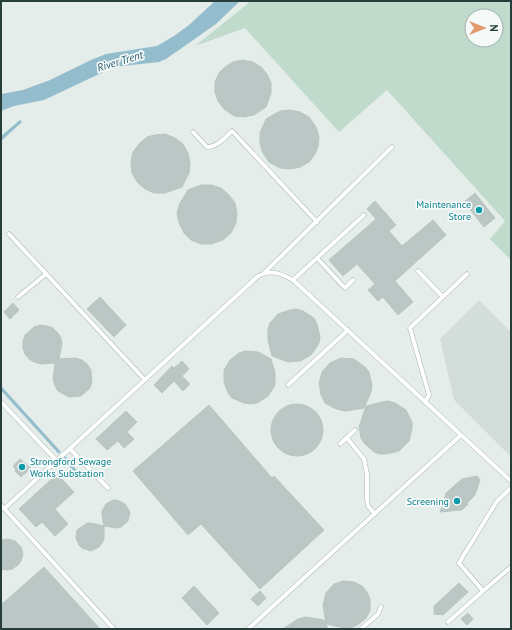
<svg xmlns="http://www.w3.org/2000/svg" width="512" height="630" viewBox="0 0 512 630" font-family="'PT Sans',sans-serif">
<style>
.built{fill:#d3ddd9}
.green{fill:#c0dbcb;fill-rule:evenodd}
.water{fill:#93bccc}
.lines{fill:none;stroke-linecap:round;stroke-linejoin:round}
.stream{stroke:#93bccc;stroke-width:3}
.building{fill:#bbc7c4;stroke:#b8c6c2}
.service-casing{stroke:#a8b5b2;stroke-width:5}
.service{stroke:#fff;stroke-width:4}
.culture-dot{fill:#0f9aa8;stroke:#f5f9f8;stroke-width:1.5}
.labels{text-anchor:middle;dominant-baseline:central;stroke-width:3.5;stroke-linejoin:round;paint-order:stroke}
.culture-label{font-size:10px;fill:#0d838f;stroke:#f5f9f8;text-anchor:end}
.water-label{font-size:11px;font-style:italic;fill:#265c73;stroke:#f5f9f8}
</style>
<rect width="100%" height="100%" fill="#e5edea"/>
<path class="built" d="M479,300L511,332V457L454,400L440,339Z"/>
<path class="green" d="M251,1H511V260L490,239L505,221L387,90L339,132L245,28L195,46ZM472,16H496V40H472Z"/>
<g class="water">
<path d="M215,1H240L216,24L166,59L159,62L114,67L44,100L14,106L1,111V94L23,90L50,80L91,60L106,54L157,46L174,36L189,25Z"/>
<path d="M20,120L22,122L1,141V136Z"/>
</g>
<g class="lines">
<g class="stream">
<path d="M1,388L59,452"/>
<path d="M65,458L80,477"/>
</g>
</g>
<g class="building">
<path d="M243,60L253,62L261,67L267,74L271,83V93L266,107L254,115L244,117L234,116L224,109L218,101L215,92V82L219,73L225,67L233,62Z"/>
<path d="M290,110L300,112L309,117L316,127L319,137L318,147L314,156L309,162L300,167L290,169L280,168L269,162L263,153L260,144V133L266,119L280,111Z"/>
<path d="M165,134L175,138L183,144L188,153L190,163L189,173L182,187L165,193H154L145,189L137,182L132,173L131,162L133,152L139,144L147,137L155,135Z"/>
<path d="M201,185H211L221,188L229,195L235,203L237,213L236,223L231,233L223,240L211,244H201L191,240L184,233L179,223L177,213L180,203L188,190Z"/>
<path d="M475,193L495,218L484,227L464,202Z"/>
<path d="M375,201L396,225L389,231L402,246L433,220L446,235L395,281L413,302L398,315L383,297L378,301L368,290L375,284L357,264L343,276L329,260L376,219L367,209Z"/>
<path d="M100,297L126,325L114,337L87,309Z"/>
<path d="M13,303L19,310L10,319L4,312Z"/>
<path d="M296,309L303,311L314,318L317,324L320,337L319,343L312,354L301,361L288,362L272,356L268,340V329L270,323L278,314L290,310Z"/>
<path d="M41,325L47,326L53,328L58,333L61,338L62,344L59,359L75,358L82,360L87,364L91,370L92,382L90,388L81,396L69,397L58,391L55,386L53,379L55,363L41,364L34,362L29,359L25,354L23,348V341L25,335L34,327Z"/>
<path d="M245,351L258,352L271,359L275,372V385L268,396L257,403L251,404L244,403L232,398L228,393L224,382V370L230,360L239,353Z"/>
<path d="M341,358L354,359L365,367L369,372L372,385L371,392L364,408L346,411L340,410L334,408L325,403L321,395L319,383L322,372L330,363Z"/>
<path d="M182,361L189,369L182,376L190,384L183,391L174,381L162,393L154,385L172,366L174,368Z"/>
<path d="M388,401L395,403L406,410L412,422V429L409,441L399,451L387,454H380L374,452L364,443L361,438L359,427L366,406L382,402Z"/>
<circle cx="297" cy="430" r="26"/>
<path d="M209,405L272,478L274,476L324,530L260,589L201,524L188,535L133,471Z"/>
<path d="M126,411L137,422L127,432L134,439L124,448L118,441L107,450L96,439Z"/>
<path d="M20,459L31,468L21,477L15,471L16,470L13,466Z"/>
<path d="M57,474L74,492L55,509L68,524L55,536L42,522L36,527L19,509Z"/>
<path d="M477,476L480,480L475,495L467,503L468,504L462,510L440,512L446,493L462,479Z"/>
<path d="M113,500H117L125,504L130,512L128,521L121,527L117,528L104,526L102,515V511L106,504Z"/>
<path d="M87,523H91L104,526V539L102,543L99,547L91,551L82,548L79,545L76,538L77,530Z"/>
<path d="M8,539L15,541L21,547L23,554L21,561L18,565L12,569L7,570L1,569V540Z"/>
<path d="M44,567L100,629H1V605Z"/>
<path d="M343,581L354,582L362,586L367,592L370,599V611L366,618L359,624L351,628H344L326,624L323,605L326,593L334,584Z"/>
<path d="M459,583L468,592L443,615L434,614V606Z"/>
<path d="M194,586L219,613L207,625L182,598Z"/>
<path d="M260,591L266,598L258,606L251,599Z"/>
<path d="M468,613L473,619L467,625L461,619Z"/>
<path d="M306,617L324,620L328,629H283L298,619Z"/>
</g>
<g class="lines">
<defs>
<g id="service">
<path d="M193,132L207,147C217,147 225,138 232,131L317,222"/>
<path d="M9,234L145,380"/>
<path d="M317,258L345,288L353,280"/>
<path d="M418,271L443,297"/>
<path d="M264,273L392,147"/>
<path d="M293,280L364,215"/>
<path d="M18,297L46,274"/>
<path d="M288,385L348,330"/>
<path d="M1,402L57,461"/>
<path d="M425,402L429,395L410,328L467,274"/>
<path d="M347,438L364,459L367,474V500L368,506L375,514"/>
<path d="M340,444L355,430"/>
<path d="M70,449L108,488"/>
<path d="M511,488L497,501L459,563L483,591L511,567"/>
<path d="M1,505L114,629"/>
<path d="M4,509L257,277C270,269 280,273 293,280L511,481"/>
<path d="M448,622L483,591"/>
<path d="M248,629L461,435"/>
<path d="M361,629L378,614L381,607"/>
</g>
</defs>
<use href="#service" class="service-casing"/>
<use href="#service" class="service"/>
</g>
<g class="culture-dot">
<circle cx="479" cy="210" r="4"/>
<circle cx="22" cy="467" r="4"/>
<circle cx="457" cy="501" r="4"/>
</g>
<g class="labels">
<g class="culture-label">
<text x="471" y="204">Maintenance<tspan x="471" dy="12">Store</tspan></text>
<text x="30" y="461" text-anchor="start">Strongford Sewage<tspan x="30" dy="12">Works Substation</tspan></text>
<text x="449" y="501">Screening</text>
</g>
<g class="water-label">
<text transform="translate(120 61) rotate(-17)">River Trent</text>
</g>
</g>
<rect width="512" height="630" fill="none" stroke="#263d3a" stroke-width="4"/>
<g transform="translate(484 28) rotate(90)"><circle r="19" fill="#f5f9f8" stroke="#a2aeac"/>
<path d="M0-3L7 15L0 10L-7 15Z" fill="#e4996c"/>
<text y="-6" font-size="11" font-weight="bold" text-anchor="middle" fill="#263d3a">N</text>
</g>
</svg>
